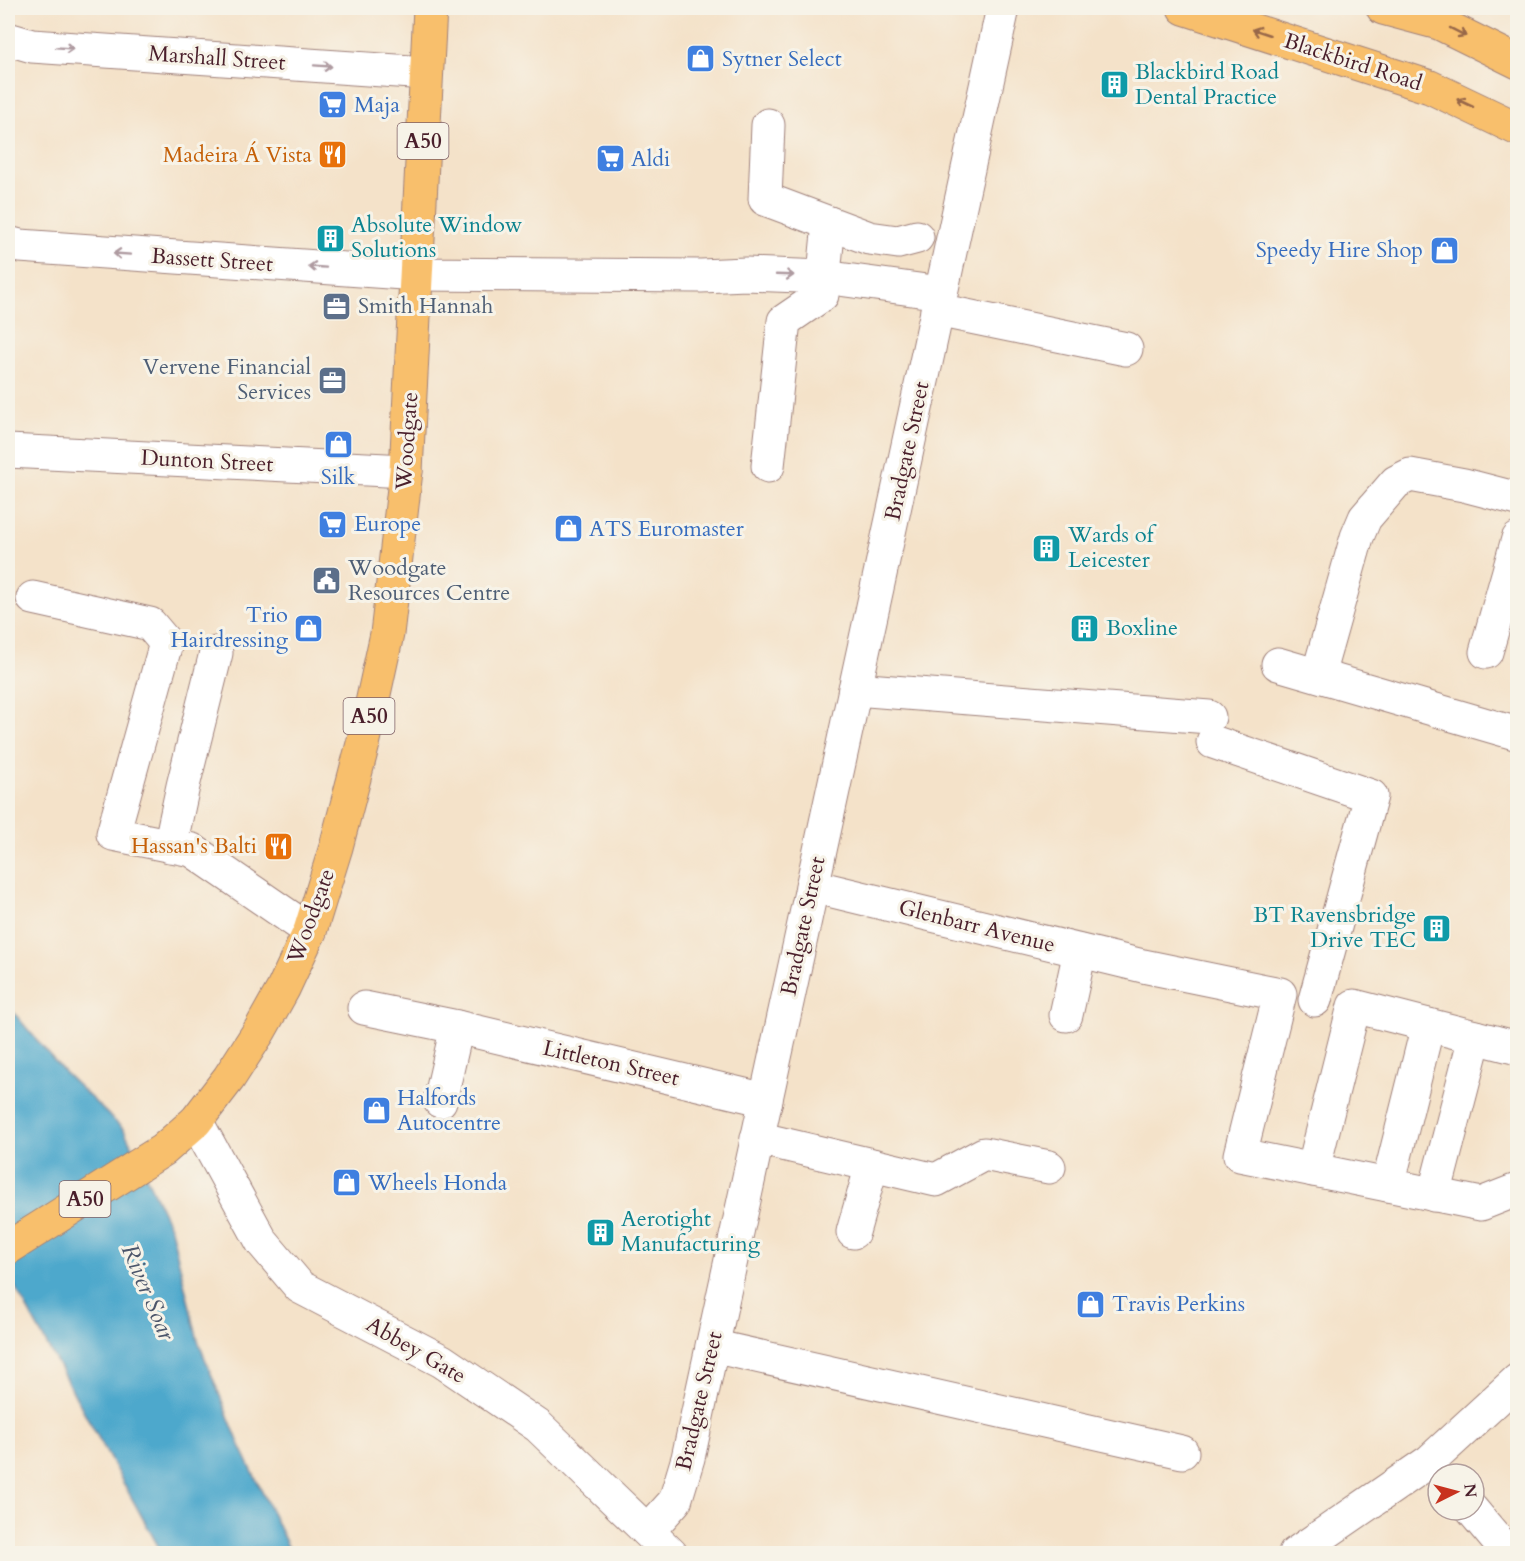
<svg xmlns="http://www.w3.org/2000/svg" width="1525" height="1561" viewBox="0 0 1525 1561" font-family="Cardo,serif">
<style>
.water{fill:#4ea8cc;stroke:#4c647c;stroke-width:1.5}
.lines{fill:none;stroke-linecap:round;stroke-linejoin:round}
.minor-casing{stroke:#9f807a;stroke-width:35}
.major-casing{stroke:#9f807a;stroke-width:35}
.minor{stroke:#fff;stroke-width:33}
.major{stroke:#f8bf6c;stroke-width:33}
.oneway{stroke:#986748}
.oneway2{stroke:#ae9aa0}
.labels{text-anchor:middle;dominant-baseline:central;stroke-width:6;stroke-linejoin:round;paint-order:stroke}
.shield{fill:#f7f3e8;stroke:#7e5f64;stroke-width:1.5}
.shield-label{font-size:21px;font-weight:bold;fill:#4a1f2b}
.street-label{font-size:22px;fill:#4a1f2b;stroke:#f7f3e8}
.shop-label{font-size:22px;fill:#366cbe;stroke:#f7f3e8;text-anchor:start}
.culture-label{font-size:22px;fill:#0d838f;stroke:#f7f3e8;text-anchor:start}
.food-label{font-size:22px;fill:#c56008;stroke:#f7f3e8;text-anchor:end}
.service-label{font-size:22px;fill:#4e5e75;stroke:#f7f3e8;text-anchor:start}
.water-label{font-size:24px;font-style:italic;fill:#4c566b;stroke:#f7f3e8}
</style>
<rect width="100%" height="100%" fill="#f7f3e8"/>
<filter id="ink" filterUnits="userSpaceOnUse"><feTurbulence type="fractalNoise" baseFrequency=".0167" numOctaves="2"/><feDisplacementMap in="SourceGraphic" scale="12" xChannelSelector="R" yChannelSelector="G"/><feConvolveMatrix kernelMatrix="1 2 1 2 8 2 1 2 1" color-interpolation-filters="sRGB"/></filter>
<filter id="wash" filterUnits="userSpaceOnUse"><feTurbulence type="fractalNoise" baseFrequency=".008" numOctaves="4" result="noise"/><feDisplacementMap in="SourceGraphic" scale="24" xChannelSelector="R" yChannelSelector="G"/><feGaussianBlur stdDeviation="1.35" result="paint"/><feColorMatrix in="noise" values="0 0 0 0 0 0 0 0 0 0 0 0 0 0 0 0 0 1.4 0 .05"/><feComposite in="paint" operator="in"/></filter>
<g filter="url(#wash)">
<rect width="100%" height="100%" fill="#f4e2c9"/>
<path class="water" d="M8,1006L64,1072L124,1130L171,1229L198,1341L238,1441L291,1553H162L8,1274Z"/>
</g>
<g filter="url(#ink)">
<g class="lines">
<defs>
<g id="minor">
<path d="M8,39L32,46L426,73"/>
<path d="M768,125L765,199L869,238L898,242L917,237"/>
<path d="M8,243L20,246L417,274L701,276L746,274L824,277L941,293"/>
<path d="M937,310L1126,349"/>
<path d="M8,451L406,471"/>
<path d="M768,466L784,321L822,295L829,223"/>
<path d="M33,598L150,624L166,643L113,834L192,850L310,931"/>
<path d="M1486,652L1518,539"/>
<path d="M1278,664L1518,734"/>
<path d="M1318,675L1357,537L1365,518L1396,482L1410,475L1464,485L1518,499"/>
<path d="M855,689L1209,717"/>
<path d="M1213,742L1371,796L1315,1000"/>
<path d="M170,846L183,786L216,653"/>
<path d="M812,886L1143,966L1280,994L1240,1155L1481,1204L1514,1191"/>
<path d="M364,1008L457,1027L766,1100"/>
<path d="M1066,1015L1080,951"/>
<path d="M440,1101L457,1027"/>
<path d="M196,1121L262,1242L300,1287L442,1361L538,1426L671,1554"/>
<path d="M757,1138L936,1180L984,1154L1049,1167"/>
<path d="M1313,1170L1354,1006L1518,1048"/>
<path d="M1388,1185L1428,1025"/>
<path d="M1434,1195L1475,1037"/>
<path d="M853,1232L872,1165"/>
<path d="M712,1346L1182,1452"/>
<path d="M1472,1510L1509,1554"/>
<path d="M648,1531L675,1501L688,1458L1003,8"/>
<path d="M1295,1554L1430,1461L1518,1380"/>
</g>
<g id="major">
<path d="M1184,8L1430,87L1518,129"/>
<path d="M1383,8L1439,23L1518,62"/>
<path d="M8,1248L163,1150L196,1121L229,1078L260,1030L283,989L310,931L336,847L364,740L387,634L406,471L430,8"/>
</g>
</defs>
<use href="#minor" class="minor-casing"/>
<use href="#major" class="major-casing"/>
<use href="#minor" class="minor"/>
<use href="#major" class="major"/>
</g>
<defs><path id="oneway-shaft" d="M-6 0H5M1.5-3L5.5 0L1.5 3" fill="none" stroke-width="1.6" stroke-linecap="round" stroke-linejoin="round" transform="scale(1.5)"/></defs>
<g class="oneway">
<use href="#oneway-shaft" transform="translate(1261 32) rotate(-162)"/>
<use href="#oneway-shaft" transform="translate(1458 32) rotate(27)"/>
<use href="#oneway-shaft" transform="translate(1465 103) rotate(-154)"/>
</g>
<g class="oneway2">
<use href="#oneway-shaft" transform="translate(65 48) rotate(4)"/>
<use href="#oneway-shaft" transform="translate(323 66) rotate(4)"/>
<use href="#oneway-shaft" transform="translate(122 254) rotate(-176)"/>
<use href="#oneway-shaft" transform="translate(317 267) rotate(-176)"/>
<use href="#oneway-shaft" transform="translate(785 275) rotate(2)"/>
</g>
</g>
<defs>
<symbol id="shop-square" viewBox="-11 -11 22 22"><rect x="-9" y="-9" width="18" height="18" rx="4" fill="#3f7fe0" stroke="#f7f3e8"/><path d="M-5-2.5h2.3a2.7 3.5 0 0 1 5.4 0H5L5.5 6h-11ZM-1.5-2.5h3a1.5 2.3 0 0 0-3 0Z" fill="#fff"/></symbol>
<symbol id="building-square" viewBox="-11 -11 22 22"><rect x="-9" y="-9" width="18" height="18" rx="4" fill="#0f9aa8" stroke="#f7f3e8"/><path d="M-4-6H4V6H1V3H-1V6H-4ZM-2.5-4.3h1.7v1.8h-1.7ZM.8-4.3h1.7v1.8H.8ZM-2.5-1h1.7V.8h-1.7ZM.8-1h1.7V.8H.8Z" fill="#fff"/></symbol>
<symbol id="supermarket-square" viewBox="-11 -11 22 22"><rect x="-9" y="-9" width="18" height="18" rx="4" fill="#3f7fe0" stroke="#f7f3e8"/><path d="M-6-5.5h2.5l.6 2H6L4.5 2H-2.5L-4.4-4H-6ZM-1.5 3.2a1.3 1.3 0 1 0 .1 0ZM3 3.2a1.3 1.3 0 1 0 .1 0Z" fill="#fff"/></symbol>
<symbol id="restaurant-square" viewBox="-11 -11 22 22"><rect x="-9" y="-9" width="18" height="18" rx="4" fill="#e8710a" stroke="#f7f3e8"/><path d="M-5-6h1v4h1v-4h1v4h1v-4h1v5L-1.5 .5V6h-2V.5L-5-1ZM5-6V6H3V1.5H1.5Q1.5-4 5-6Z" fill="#fff"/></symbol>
<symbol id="office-square" viewBox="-11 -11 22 22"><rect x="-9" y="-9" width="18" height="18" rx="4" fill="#5c6f8a" stroke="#f7f3e8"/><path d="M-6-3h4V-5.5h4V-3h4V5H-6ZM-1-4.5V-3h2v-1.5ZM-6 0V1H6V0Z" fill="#fff"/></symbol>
<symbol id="civic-square" viewBox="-11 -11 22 22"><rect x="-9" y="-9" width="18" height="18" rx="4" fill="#5c6f8a" stroke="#f7f3e8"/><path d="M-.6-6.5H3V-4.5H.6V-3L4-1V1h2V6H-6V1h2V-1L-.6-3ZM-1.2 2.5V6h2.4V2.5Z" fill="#fff"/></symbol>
</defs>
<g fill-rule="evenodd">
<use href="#shop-square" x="684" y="42" width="33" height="33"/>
<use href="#building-square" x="1098" y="68" width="33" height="33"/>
<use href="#supermarket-square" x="316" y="88" width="33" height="33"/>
<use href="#restaurant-square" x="316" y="138" width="33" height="33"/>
<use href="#supermarket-square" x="594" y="142" width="33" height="33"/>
<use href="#building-square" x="314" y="222" width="33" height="33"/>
<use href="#shop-square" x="1428" y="234" width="33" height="33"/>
<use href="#office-square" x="320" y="290" width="33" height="33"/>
<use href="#office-square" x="316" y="364" width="33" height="33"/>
<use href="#shop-square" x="322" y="428" width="33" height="33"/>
<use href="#supermarket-square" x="316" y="508" width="33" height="33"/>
<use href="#shop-square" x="552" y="512" width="33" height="33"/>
<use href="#building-square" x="1030" y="532" width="33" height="33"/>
<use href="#civic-square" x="310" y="564" width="33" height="33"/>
<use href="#shop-square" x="292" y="612" width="33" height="33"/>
<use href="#building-square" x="1068" y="612" width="33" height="33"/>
<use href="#restaurant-square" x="262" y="830" width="33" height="33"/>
<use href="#building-square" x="1420" y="912" width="33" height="33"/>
<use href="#shop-square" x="360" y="1094" width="33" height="33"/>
<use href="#shop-square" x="330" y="1166" width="33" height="33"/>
<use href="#building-square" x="584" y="1216" width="33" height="33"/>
<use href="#shop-square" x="1074" y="1288" width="33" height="33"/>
</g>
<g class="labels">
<g class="shield">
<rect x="397.5" y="123" width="51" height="36" rx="4.5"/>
<rect x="343.5" y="698" width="51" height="36" rx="4.5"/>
<rect x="59.5" y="1181" width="51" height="36" rx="4.5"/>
</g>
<g class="shield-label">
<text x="423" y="141">A50</text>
<text x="369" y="716">A50</text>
<text x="85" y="1199">A50</text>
</g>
<g class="street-label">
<text transform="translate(217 58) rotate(4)">Marshall Street</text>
<text transform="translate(1353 62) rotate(18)">Blackbird Road</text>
<text transform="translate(212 260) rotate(4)">Bassett Street</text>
<text transform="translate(407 441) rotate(-86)">Woodgate</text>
<text transform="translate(907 451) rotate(-78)">Bradgate Street</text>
<text transform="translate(207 461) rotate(3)">Dunton Street</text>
<text transform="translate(311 916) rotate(-70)">Woodgate</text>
<text transform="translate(803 926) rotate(-78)">Bradgate Street</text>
<text transform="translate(977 926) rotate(14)">Glenbarr Avenue</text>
<text transform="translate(611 1063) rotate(13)">Littleton Street</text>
<text transform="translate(416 1350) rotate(30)">Abbey Gate</text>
<text transform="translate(699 1401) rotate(-77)">Bradgate Street</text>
</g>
<g class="shop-label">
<text x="722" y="59">Sytner Select</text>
<text x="354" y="105">Maja</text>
<text x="631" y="159">Aldi</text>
<text x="1423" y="250" text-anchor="end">Speedy Hire Shop</text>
<text x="338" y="477" text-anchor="middle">Silk</text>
<text x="354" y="524">Europe</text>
<text x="589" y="529">ATS Euromaster</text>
<text x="288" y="615" text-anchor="end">Trio<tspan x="288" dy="25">Hairdressing</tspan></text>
<text x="397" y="1098">Halfords<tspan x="397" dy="25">Autocentre</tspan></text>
<text x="368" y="1183">Wheels Honda</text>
<text x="1112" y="1304">Travis Perkins</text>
</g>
<g class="culture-label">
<text x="1135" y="72">Blackbird Road<tspan x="1135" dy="25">Dental Practice</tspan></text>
<text x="351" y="225">Absolute Window<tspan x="351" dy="25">Solutions</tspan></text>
<text x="1068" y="535">Wards of<tspan x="1068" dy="25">Leicester</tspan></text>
<text x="1106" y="628">Boxline</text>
<text x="1416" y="915" text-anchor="end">BT Ravensbridge<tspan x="1416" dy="25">Drive TEC</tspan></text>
<text x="621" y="1219">Aerotight<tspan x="621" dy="25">Manufacturing</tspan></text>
</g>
<g class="food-label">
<text x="312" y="155">Madeira Á Vista</text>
<text x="257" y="846">Hassan's Balti</text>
</g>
<g class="service-label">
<text x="358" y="306">Smith Hannah</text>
<text x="311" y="367" text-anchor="end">Vervene Financial<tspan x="311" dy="25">Services</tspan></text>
<text x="348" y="568">Woodgate<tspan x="348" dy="25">Resources Centre</tspan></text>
</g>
<g class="water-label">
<text transform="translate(148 1292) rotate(67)">River Soar</text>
</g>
</g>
<rect width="1525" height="1561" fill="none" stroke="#f7f3e8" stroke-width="30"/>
<g transform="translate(1456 1492) rotate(84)"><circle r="28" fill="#f7f3e8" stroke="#b29e9c" stroke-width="1.5"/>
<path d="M0-4.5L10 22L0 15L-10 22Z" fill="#c8321e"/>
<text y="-9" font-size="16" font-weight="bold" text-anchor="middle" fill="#4a1f2b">N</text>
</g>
</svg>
